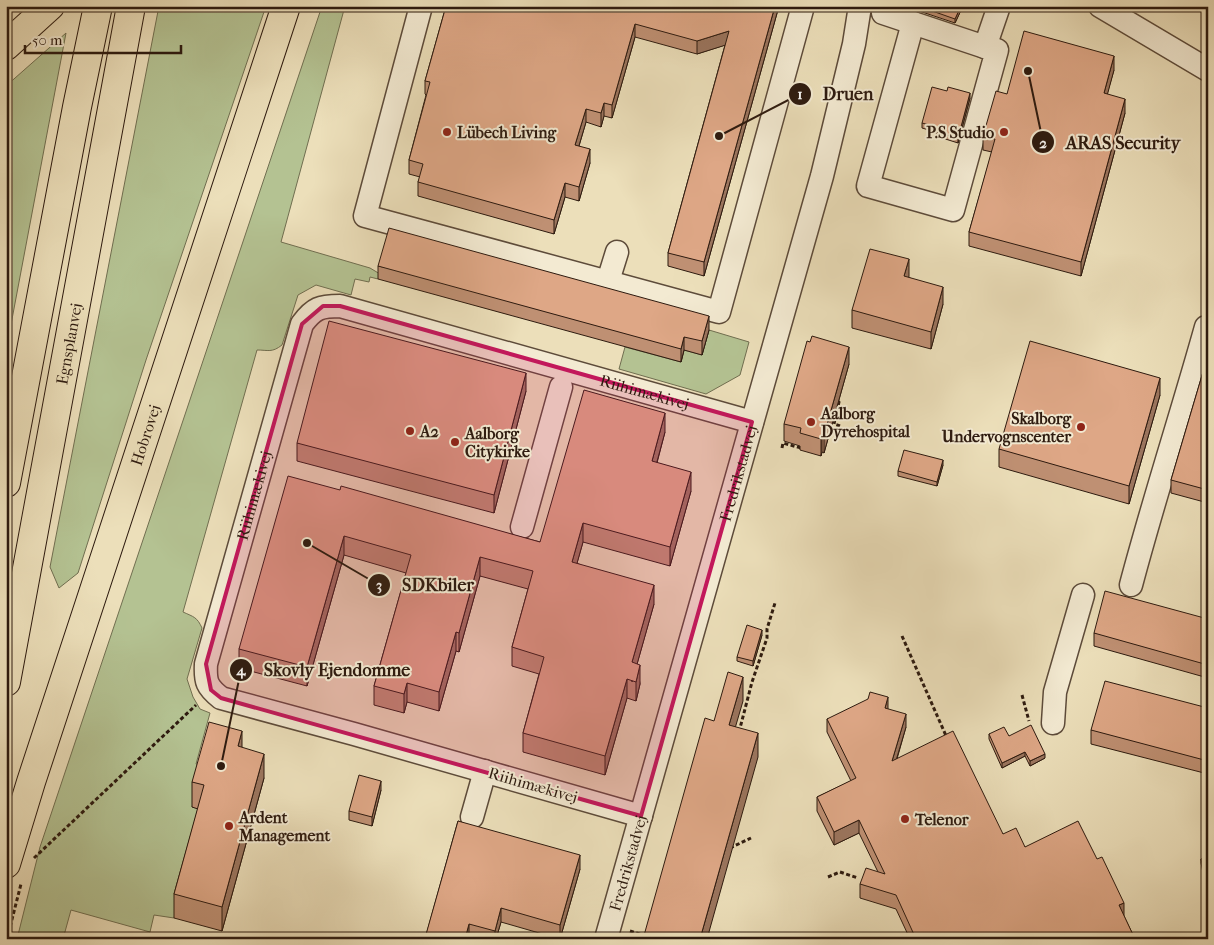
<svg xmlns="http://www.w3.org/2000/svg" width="1214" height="945" viewBox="0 0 1214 945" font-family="'IM FELL French Canon',serif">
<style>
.green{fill:#b4c292;stroke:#706e50}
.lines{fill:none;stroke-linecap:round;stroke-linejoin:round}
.minor-casing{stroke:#5d4b3a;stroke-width:25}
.major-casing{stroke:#2d1a0f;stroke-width:30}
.path{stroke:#2d1a0f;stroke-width:3;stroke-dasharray:4 2.5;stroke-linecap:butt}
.minor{stroke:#f3ead2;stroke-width:22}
.major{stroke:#ecdfba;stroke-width:28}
.wall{fill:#bf9073;stroke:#2d1a0f}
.shaded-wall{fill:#9b755e;stroke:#2d1a0f}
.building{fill:#dea786;stroke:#2d1a0f}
.marked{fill:#c2185b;fill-opacity:0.2;stroke:#c2185b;stroke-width:4;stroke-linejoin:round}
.poi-dot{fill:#8f2418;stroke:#f3ead2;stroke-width:2}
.labels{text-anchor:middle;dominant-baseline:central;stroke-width:4;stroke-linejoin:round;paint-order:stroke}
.poi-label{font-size:16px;font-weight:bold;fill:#2d1a0f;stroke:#f3ead2;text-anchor:start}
.street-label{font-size:16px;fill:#2d1a0f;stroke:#f3ead2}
.leader{fill:none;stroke:#2d1a0f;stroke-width:2}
.callout-dot{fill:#2d1a0f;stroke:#f3ead2;stroke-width:2}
.mark-label{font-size:15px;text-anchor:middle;font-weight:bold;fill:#fff}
.callout-label{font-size:18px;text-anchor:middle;font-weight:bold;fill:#2d1a0f;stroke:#f3ead2;stroke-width:4;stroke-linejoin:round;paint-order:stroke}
</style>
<rect width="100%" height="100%" fill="#ecdfba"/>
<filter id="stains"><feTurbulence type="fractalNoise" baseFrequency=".004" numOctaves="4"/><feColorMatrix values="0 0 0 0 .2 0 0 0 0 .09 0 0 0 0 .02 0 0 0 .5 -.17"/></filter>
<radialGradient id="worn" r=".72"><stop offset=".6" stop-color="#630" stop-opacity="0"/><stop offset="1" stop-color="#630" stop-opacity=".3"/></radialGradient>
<g class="green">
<path d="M159,6H266L146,360L78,573L59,588L50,567Z"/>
<path d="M322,6H345L281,242L370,268L380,274L378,279L370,277L369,282L355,279L351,295L316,285L298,295L282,345C272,353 268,350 257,350L183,612C194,617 197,617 202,628L187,679L193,697L200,709L210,713L196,764L204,766L192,807L204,810L174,918L154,915L150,932L71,910L63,939H17L40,847Z"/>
<path d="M66,33L6,351V86Z"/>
<path d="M709,330L749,342L740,375L706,394L619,369L625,347L681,362L684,350L702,355Z"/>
</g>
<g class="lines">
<defs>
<g id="minor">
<path d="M421,6L365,216L719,312L803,6"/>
<path d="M1100,6L1208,70"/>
<path d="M883,13L985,47L999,6"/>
<path d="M913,23L868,186L953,210L997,50L985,47"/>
<path d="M608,281L617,252"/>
<path d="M522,527L561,387"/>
<path d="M1131,585C1154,498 1182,413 1206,327"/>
<path d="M1053,723L1055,692L1083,595"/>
<path id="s1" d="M641,816L354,734L221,698C207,687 205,682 206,664L302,324C314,308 320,306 340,306L752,422"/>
<path d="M472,817L485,771"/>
<path id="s2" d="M606,939L822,176L854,44L860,6"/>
</g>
<g id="major">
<path d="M6,46L50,6"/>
<path d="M6,483L77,107L98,6"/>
<path id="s3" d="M6,682L131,6"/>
<path id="s4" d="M6,864L31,782L286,6"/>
</g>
</defs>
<use href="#minor" class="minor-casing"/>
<use href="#major" class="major-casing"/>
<g class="path">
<path d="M838,402H839L834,424L840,426"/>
<path d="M782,448L783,443L801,448"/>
<path d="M902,636L947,738"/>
<path d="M1022,695L1029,721"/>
<path d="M739,732L752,682L767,638V629L775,603"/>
<path d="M730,848L751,838"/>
<path d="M34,858L196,705"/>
<path d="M828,877L840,872L858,878"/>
<path d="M630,931L646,936"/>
<path d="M707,931L711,939"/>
<path d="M7,939L21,884"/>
</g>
<use href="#minor" class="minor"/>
<use href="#major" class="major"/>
</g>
<g class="wall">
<path d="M446,6H779L704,276L668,266V253L725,45L697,54L635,37L612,118L604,116L601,127L586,122L579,146L590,163L579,201L565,197L554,234L418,196V182L420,177L409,174V160L426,95L425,94V81Z"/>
<path d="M904,6H963L955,23Z"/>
<rect x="1204" y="6" width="4" height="12"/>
<path d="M1114,70L1107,94L1125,113L1081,276L969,246V232L992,152L983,150V136L1007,94Z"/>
<path d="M970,98L958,143L936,136V132L922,128V123Z"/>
<path d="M378,266L709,330L702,355L684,350L681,362L378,279Z"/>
<path d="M909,277L943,304L931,349L852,328V310Z"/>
<path d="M1208,355V503L1171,493V480Z"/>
<path d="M849,364L824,453L822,452L821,456L800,450V446L784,441V424Z"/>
<path d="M526,391L494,513L297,461V443Z"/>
<path d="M1160,395L1129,504L999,467V449Z"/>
<path d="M665,432L657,463L691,491L670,566L583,542L577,563L654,604L637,664L640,684L636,701L627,698L605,775L523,752V733L539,674L512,666V647L528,589L480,576L459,652L456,651L439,711L407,702L404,713L374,705V686L406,573L344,555L307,686L239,668V649L340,490L540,542Z"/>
<path d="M943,465L937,486L898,476V471Z"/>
<path d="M1208,619V678L1094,646V633Z"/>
<path d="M762,635L753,666L737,661V657Z"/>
<path d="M1208,708V774L1091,744V730Z"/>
<path d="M888,709L906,727L897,759L1003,834L1025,847L1124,916L1135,939H910L896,909L860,898V884L878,872L859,833L834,845L817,811V797L851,781L827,732V719Z"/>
<path d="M989,734L1009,736L1045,758L1030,766L1025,756L1002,768L989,739Z"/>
<path d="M242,748L264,778L222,931L174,918V894L198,809L192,807V782Z"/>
<path d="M381,790L372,826L349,820V811Z"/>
<path d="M458,821L580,869L560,939L501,922L496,939H475L469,937V939H425Z"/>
<path d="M1208,858V898L1201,863V859Z"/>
</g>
<g class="shaded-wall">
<path d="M775,6H779L704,276V262Z"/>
<path d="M961,6H963L955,23V19Z"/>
<path d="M635,24V37L612,118V105Z"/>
<path d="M729,31V44L697,54V41Z"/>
<path d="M1114,56V70L1104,107V93Z"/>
<path d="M970,93V98L958,143V138Z"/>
<path d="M1125,99V113L1081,276V262Z"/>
<path d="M604,103V116L601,127V113Z"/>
<path d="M586,109V122L575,159V145Z"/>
<path d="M590,149V163L579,201V187Z"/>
<path d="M565,183V197L554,234V220Z"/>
<path d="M909,259V276L904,294V276Z"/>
<path d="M943,287V304L931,349V332Z"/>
<path d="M709,316V330L702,355V341Z"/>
<path d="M684,337V350L681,362V349Z"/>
<path d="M849,347V364L824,453V435Z"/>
<path d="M526,373V391L494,513V495Z"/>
<path d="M1160,378V395L1129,504V486Z"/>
<path d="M665,413V432L652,480V461Z"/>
<path d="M822,434V452L821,456V439Z"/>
<path d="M943,460V465L937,486V482Z"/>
<path d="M691,472V491L670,566V547Z"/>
<path d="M583,523V542L572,581V562Z"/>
<path d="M344,536V555L307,686V667Z"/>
<path d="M480,557V576L459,652V633Z"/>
<path d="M654,585V604L632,682V662Z"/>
<path d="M762,630V635L753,666V661Z"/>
<path d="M456,632V651L439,711V692Z"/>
<path d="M640,665V684L636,701V682Z"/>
<path d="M743,677V701L729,749V725Z"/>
<path d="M627,679V698L605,775V756Z"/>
<path d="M407,683V702L404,713V694Z"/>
<path d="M888,697V711L885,708Z"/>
<path d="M906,714V727L892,774V761Z"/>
<path d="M242,731V756L238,746Z"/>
<path d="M758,733V757L707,939H700Z"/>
<path d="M1025,752V756L1002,768V763Z"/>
<path d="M264,754V778L222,931V907Z"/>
<path d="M1045,754V758L1030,766V761Z"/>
<path d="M381,781V790L372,826V817Z"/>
<path d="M859,820V833L834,845V832Z"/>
<path d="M580,855V869L560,939V925Z"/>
<path d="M1124,903V917L1119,905Z"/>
<path d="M501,908V922L496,939H495V931Z"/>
<path d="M469,924V939H465Z"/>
</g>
<g class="building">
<path d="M446,6H775L704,262L668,253L729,31L697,41L635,24L612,105L604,103L601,113L586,109L575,145L590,149L579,187L565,183L554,220L418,182L423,164L409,160L430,82L425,81Z"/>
<path d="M918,6H961L955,19Z"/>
<path d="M1024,31L1114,56L1104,93L1125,99L1081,262L969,232L995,139L983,136L996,91L1007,94Z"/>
<path d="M932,87L947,91L948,87L970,93L958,138L936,132L937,127L922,123Z"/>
<path d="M389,228L709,316L702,341L684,337L681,349L378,266Z"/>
<path d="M870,249L909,259L904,276L943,287L931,332L852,310Z"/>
<path d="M329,321L526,373L494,495L297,443Z"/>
<path d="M812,336L849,347L824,435L822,434L821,439L800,433L801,428L784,424L807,341L810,342Z"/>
<path d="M1030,341L1160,378L1129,486L999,449Z"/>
<path d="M1208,355V490L1171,480Z"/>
<path d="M584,390L665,413L652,461L691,472L670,547L583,523L572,562L654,585L632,662L640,665L636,682L627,679L605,756L523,733L544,657L512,647L533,571L480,557L459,633L456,632L439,692L407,683L404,694L374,686L411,555L344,536L307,667L239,649L288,476L340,490L341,486L540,542Z"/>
<path d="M904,450L943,460L937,482L898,471Z"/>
<path d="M1105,591L1208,619V665L1094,633Z"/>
<path d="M747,625L762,630L753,661L737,657Z"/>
<path d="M728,672L743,677L729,725L758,733L700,939H643L705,718L714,721Z"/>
<path d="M1105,681L1208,708V761L1091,730Z"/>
<path d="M870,692L888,697L885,708L906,714L892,761L953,731L1003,834L1016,828L1025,847L1078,821L1097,859L1102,857L1114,882L1124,903L1119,905L1135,939H916L896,895L860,884L866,868L885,874L859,820L834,832L817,797L856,778L827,719L868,699Z"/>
<path d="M209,722L242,731L238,746L264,754L222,907L174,894L204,785L192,782Z"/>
<path d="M1031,725L1045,754L1030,761L1025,752L1002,763L989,734L1004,727L1009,736Z"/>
<path d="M359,775L381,781L372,817L349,811Z"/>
<path d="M458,821L580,855L560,925L501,908L495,931L469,924L465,939H427L425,938Z"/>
<path d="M1208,858V894L1201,859Z"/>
</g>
<path class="marked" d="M323,306H340L752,422L641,816L221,698L211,690L206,664L302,324Z"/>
<g class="poi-dot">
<circle cx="447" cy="132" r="5"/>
<circle cx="1004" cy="132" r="5"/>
<circle cx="811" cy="422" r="5"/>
<circle cx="1081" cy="427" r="5"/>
<circle cx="410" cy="431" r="5"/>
<circle cx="455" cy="442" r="5"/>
<circle cx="905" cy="819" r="5"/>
<circle cx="229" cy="826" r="5"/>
</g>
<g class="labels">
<g class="poi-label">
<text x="457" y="132">Lübech Living</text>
<text x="994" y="132" text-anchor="end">P.S Studio</text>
<text x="821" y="413">Aalborg<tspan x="821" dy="18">Dyrehospital</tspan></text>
<text x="1071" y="418" text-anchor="end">Skalborg<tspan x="1071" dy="18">Undervognscenter</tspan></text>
<text x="420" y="431">A2</text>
<text x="465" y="433">Aalborg<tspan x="465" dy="18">Citykirke</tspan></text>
<text x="239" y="817">Ardent<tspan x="239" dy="18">Management</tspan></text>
<text x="915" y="819">Telenor</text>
</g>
<g class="street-label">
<text stroke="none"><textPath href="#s3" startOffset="344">Egnsplanvej</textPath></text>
<text stroke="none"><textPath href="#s1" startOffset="1190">Riihimækivej</textPath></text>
<text stroke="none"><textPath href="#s4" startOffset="451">Hobrovej</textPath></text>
<text stroke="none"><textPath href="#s2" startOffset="484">Fredrikstadvej</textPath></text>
<text stroke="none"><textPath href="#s1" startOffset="651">Riihimækivej</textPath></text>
<text transform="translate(533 785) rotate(16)">Riihimækivej</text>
<text stroke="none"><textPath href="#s2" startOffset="79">Fredrikstadvej</textPath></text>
</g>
</g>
<path class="leader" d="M719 136L800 94M1028 71L1043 142M307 543L379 585M221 766L241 670"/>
<g class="callout-dot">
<circle cx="719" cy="136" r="5"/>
<circle cx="1028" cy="71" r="5"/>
<circle cx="307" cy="543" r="5"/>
<circle cx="221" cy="766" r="5"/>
<circle cx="800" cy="94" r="12"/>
<circle cx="1043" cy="142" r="12"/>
<circle cx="379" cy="585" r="12"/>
<circle cx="241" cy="670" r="12"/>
</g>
<g class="mark-label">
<text x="800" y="99">1</text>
<text x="1043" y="148">2</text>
<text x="379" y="590">3</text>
<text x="241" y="675">4</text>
</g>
<g class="callout-label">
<text x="848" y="100">Druen</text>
<text x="1123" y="149">ARAS Security</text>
<text x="438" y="591">SDKbiler</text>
<text x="337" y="676">Skovly Ejendomme</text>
</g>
<rect width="1214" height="945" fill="none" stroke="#ecdfba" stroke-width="25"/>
<rect x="8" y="8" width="1199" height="930" fill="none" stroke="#2d1a0f" stroke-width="2.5"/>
<rect x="12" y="12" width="1189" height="920" fill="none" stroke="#2d1a0f"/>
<path d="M25 45v8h156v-8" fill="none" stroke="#2d1a0f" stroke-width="2.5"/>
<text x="32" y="45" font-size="15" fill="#2d1a0f" stroke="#f3ead2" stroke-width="4" paint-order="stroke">50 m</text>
<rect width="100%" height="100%" filter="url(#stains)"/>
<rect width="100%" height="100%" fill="url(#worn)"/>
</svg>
